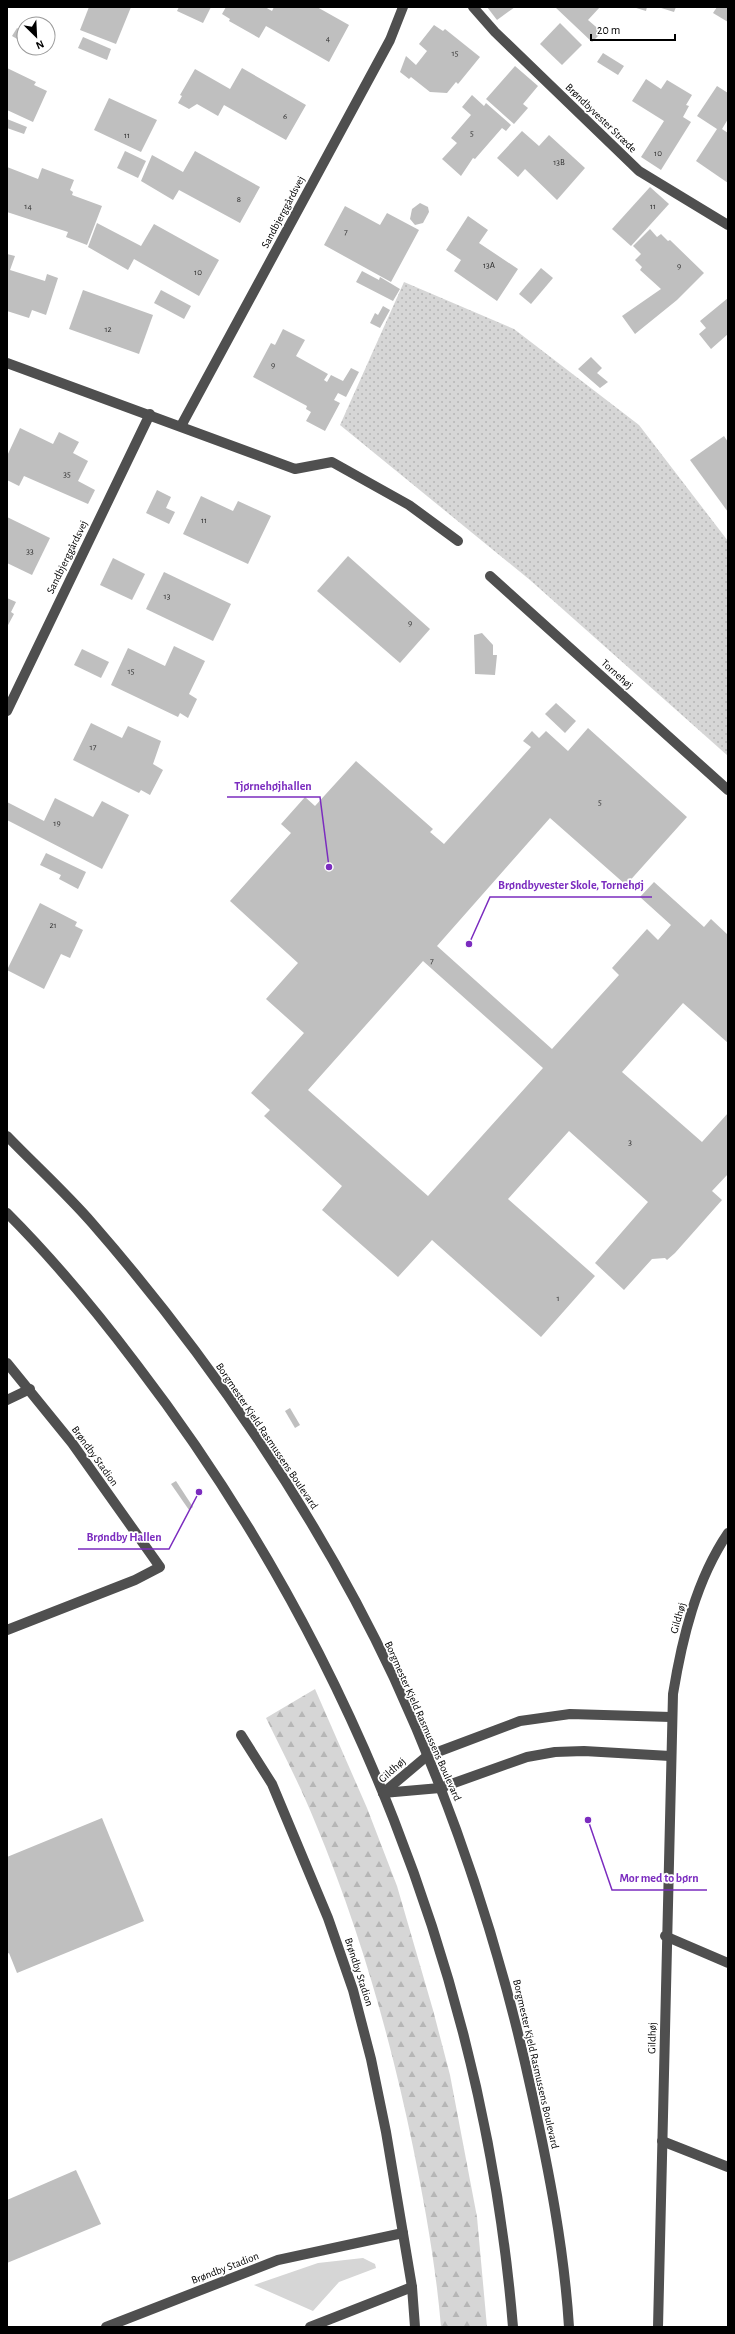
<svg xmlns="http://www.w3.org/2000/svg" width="735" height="2334" viewBox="0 0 735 2334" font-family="'Alegreya Sans',sans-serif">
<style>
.grass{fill:#d6d6d6}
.forest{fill:url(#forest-firs)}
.park{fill:url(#park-dots)}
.building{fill:#bfbfbf;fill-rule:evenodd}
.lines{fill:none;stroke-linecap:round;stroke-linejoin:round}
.minor{stroke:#4f4f4f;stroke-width:10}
.labels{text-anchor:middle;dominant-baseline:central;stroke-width:3.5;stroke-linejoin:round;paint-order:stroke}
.number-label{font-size:9px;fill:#303030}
.street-label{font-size:11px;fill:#000;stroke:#fff}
.leader{fill:none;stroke:#7b2cbf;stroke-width:1.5}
.callout-dot{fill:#7b2cbf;stroke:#fff;stroke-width:1.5}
.callout-label{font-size:12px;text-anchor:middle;font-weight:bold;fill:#7b2cbf;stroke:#fff;stroke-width:3.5;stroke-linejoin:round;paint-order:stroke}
</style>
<defs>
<pattern id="forest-firs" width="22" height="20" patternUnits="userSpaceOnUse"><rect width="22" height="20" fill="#d6d6d6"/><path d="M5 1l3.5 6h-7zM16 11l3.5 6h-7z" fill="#b6b6b6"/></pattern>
<pattern id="park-dots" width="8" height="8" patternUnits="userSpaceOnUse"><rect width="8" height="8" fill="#d6d6d6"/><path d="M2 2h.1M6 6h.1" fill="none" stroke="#b6b6b6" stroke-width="1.8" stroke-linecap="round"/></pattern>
</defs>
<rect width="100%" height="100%" fill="#fff"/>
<path class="grass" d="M363,2258L375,2264L376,2268L339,2282L313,2311L254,2285L318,2263Z"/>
<path class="forest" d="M315,1689L367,1808L397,1886L433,2010L450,2075L477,2217L487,2327H441C436,2267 425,2206 413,2147C390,2036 359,1927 315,1822C301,1787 283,1753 266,1718Z"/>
<path class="park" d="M404,282L514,329L639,425L728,541V756L530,580L340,425Z"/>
<g class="building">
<path d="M89,7H131L116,44L80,30Z"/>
<path d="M179,7H211L203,23L177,11Z"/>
<path d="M226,7H265L272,11L274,7H317L349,25L329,62L266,26L259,38L229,21L230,19L222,14Z"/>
<path d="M487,7H515L497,20Z"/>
<path d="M555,7H600L588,20L602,32L592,42Z"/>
<path d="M633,7H647L646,11Z"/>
<path d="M658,7H676L674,12Z"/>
<path d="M717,7H728V22L713,13Z"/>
<path d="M560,23L582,45L562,65L540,44Z"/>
<path d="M434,25L443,31L445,29L480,57L458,84L456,82L447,93L430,92L411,77L409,79L400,72L406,56L416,65L427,51L419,44Z"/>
<path d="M17,28L24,32V43L12,36Z"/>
<path d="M83,37L111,49L107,60L78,48Z"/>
<path d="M603,53L624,66L618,75L597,62Z"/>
<path d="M515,66L538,86L523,104L528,108L514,124L486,99Z"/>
<path d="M7,68L36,82L34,85L47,91L33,122L7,110Z"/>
<path d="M242,68L306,105L286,140L224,105L218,116L197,104L189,109L178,103L182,96L180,95L195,69L230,89Z"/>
<path d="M646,79L661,89L667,80L692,95L686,105L689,106L683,117L691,122L661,170L641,157L664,121L632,101Z"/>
<path d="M717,86L728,93V119L722,129L728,133V183L696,161L717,129L697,116Z"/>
<path d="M472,95L484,106L486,103L511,125L506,131L502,128L475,159L473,158L461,176L442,159L457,143L451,138L471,115L462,107Z"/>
<path d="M109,98L157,120L141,152L94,130Z"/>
<path d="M7,119L27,127L24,134L7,128Z"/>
<path d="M522,131L539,146L549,135L585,168L557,200L525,169L518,177L497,158Z"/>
<path d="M125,151L146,161L138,178L117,168Z"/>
<path d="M195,151L260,187L240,223L179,190L173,200L141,181L152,155L183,172Z"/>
<path d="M7,167L38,179L42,168L74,180L70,190L73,192L72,195L102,206L87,245L66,237L68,232L7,212Z"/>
<path d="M650,187L669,204L631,246L612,229Z"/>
<path d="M420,203L428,207L429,212L423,223L415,225L410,219L412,209Z"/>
<path d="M345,206L380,225L387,213L419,230L391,282L324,245Z"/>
<path d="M468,216L488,230L479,243L518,269L497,301L454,271L461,260L446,250Z"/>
<path d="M97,223L141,246L154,224L219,260L199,296L134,259L128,270L88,247Z"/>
<path d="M650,229L657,237L661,234L668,241L670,240L704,273L677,300L635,334L622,316L661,289L640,270L642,267L635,260L641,254L633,246Z"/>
<path d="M7,254L15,256L10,270L45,281L47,274L58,278L46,315L32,310L29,318L7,311Z"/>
<path d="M541,268L553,278L531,304L519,294Z"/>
<path d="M362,271L379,280L380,277L400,289L393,301L356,282Z"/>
<path d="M83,290L153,315L139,354L69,329Z"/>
<path d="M161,290L191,306L184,319L154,303Z"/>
<path d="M728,298V334L711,349L699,334L706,328L700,321Z"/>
<path d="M383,306L390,310L380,328L370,323L375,313L378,315Z"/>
<path d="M283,329L305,340L296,356L328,374L324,380L327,382L331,375L343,381L351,368L359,372L346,397L338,393L334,400L340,403L325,431L306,421L311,412L306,409L307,406L253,377L271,343L275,345Z"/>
<path d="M591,357L602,368L597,373L608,382L600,388L578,369Z"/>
<path d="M20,428L53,444L59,432L79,442L73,453L88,461L78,481L95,490L88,504L24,476L19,486L7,480V456Z"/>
<path d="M724,436L728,442V512L690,460Z"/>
<path d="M157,490L171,497L166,508L175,512L169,524L146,513Z"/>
<path d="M201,496L233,511L238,501L271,516L248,564L183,534Z"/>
<path d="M7,517L50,538L32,575L7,563Z"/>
<path d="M348,556L430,629L400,663L317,591Z"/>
<path d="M113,558L145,574L132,600L100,585Z"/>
<path d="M164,572L231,604L213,641L146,609Z"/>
<path d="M7,598L16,602L11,612L14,614L7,627Z"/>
<path d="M482,633L493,645V655H497L495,675L475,674L474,635Z"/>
<path d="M174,646L205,661L189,694L197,699L188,718L180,713L178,717L111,685L128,648L165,666Z"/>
<path d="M82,649L109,662L101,678L74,665Z"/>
<path d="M556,703L576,721L565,733L545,714Z"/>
<path d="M91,723L122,738L128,726L161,741L153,764L163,770L150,795L141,790L139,793L73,760Z"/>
<path d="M588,728L687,817L626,885L550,818L437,946L552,1049L619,975L612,968L647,929L658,940L671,925L640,897L654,882L704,927L711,919L728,935V1043L683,1003L622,1072L702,1142L728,1113V1174L712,1191L722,1200L675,1253L667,1260L665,1258L652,1259L624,1290L595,1263L648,1202L569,1131L508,1199L595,1276L541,1337L432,1240L398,1277L322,1210L342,1186L264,1116L270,1110L251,1093L304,1033L266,999L298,963L230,901L291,833L281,824L305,797L315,806L356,761L433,829L430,832L444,844L531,747L523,741L532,731L539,738L546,731L568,751ZM423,961L543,1068L428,1196L308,1090Z"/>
<path d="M55,798L93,817L102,801L129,815L102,869L7,820V802L44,821Z"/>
<path d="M46,853L86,872L78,889L59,879L61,875L40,865Z"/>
<path d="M40,903L77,922L75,926L83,930L70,958L61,954L44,989L7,970Z"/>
<path d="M290,1408L300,1425L295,1428L285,1411Z"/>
<path d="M176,1481L193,1507L189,1510L171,1484Z"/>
<path d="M102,1818L144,1921L17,1973L9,1953L7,1954V1857Z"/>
<path d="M76,2170L101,2224L7,2263V2200Z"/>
</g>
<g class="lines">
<g class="minor">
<path d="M473,7L495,32L639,171L728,225"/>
<path d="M7,363L295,469L332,462L409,505L458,541"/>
<path d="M181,426L390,40L403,7"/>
<path d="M490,576L728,790"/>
<path d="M7,711L150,414"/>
<path d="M7,1136C35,1165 66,1193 92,1223C208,1356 319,1517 394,1678C455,1811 501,1950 532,2094C549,2171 564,2248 569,2327"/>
<path d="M7,1213C54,1260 97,1312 137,1365C349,1642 484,1979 513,2327"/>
<path d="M7,1363L72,1443L160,1567L135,1580L7,1630"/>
<path d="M7,1400L30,1389"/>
<path d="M241,1735L272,1784L328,1918L353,1990L371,2059L386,2132L412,2287L415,2327"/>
<path d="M383,1793L427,1756L520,1721L570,1714L671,1717"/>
<path d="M383,1793L440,1788L527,1757L555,1752L584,1751L670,1756"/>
<path d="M665,1936L728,1963"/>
<path d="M662,2141L728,2167"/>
<path d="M106,2327L278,2260L403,2233"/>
<path d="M310,2327L412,2287"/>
<path d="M658,2327L673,1694C682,1639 696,1580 728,1533"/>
</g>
</g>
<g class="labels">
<g class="number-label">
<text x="328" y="38">4</text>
<text x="455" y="53">15</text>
<text x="285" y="116">6</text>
<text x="472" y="133">5</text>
<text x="127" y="135">11</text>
<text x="658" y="153">10</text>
<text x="559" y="162">13B</text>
<text x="239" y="199">8</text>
<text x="28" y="206">14</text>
<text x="653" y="206">11</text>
<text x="346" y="232">7</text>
<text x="489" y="265">13A</text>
<text x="679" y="266">9</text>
<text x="198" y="272">10</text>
<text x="108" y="329">12</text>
<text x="273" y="365">9</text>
<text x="67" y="474">35</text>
<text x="204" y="520">11</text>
<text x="30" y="551">33</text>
<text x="167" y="596">13</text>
<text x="410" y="623">9</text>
<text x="131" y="671">15</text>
<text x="93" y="747">17</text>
<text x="600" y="802">5</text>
<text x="57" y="823">19</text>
<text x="53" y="925">21</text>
<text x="432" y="961">7</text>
<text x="630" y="1142">3</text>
<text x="558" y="1298">1</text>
</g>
<g class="street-label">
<text transform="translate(601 118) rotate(44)">Brøndbyvester Stræde</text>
<text transform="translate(283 212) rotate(-62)">Sandbjerggårdsvej</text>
<text transform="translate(67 557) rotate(-64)">Sandbjerggårdsvej</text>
<text transform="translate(617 674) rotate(42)">Tornehøj</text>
<text transform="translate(267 1436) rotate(56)">Borgmester Kjeld Rasmussens Boulevard</text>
<text transform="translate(95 1456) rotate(54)">Brøndby Stadion</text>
<text transform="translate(678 1618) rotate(-74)">Gildhøj</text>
<text transform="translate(423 1721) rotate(66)">Borgmester Kjeld Rasmussens Boulevard</text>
<text transform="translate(392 1770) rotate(-42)">Gildhøj</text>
<text transform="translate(359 1972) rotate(72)">Brøndby Stadion</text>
<text transform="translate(652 2038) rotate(-89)">Gildhøj</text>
<text transform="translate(536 2064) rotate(77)">Borgmester Kjeld Rasmussens Boulevard</text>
<text transform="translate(225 2268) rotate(-21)">Brøndby Stadion</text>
</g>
</g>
<path class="leader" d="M329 867L320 797H227M469 944L490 897H652M199 1492L169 1549H78M588 1820L612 1890H707"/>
<g class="callout-dot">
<circle cx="329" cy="867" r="4"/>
<circle cx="469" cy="944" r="4"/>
<circle cx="199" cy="1492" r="4"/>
<circle cx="588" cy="1820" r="4"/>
</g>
<g class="callout-label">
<text x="273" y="790">Tjørnehøjhallen</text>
<text x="571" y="889">Brøndbyvester Skole, Tornehøj</text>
<text x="124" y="1541">Brøndby Hallen</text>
<text x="659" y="1882">Mor med to børn</text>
</g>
<rect width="735" height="2334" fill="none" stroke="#000000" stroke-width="16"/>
<g transform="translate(36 36) rotate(156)"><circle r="19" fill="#ffffff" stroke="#999999"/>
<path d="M0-3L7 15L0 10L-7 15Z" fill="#000000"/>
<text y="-6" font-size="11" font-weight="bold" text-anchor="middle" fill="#000000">N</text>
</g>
<path d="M591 34v6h84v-6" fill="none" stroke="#000000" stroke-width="2"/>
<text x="597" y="34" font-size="12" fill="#000000" stroke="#ffffff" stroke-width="3" paint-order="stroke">20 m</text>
</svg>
